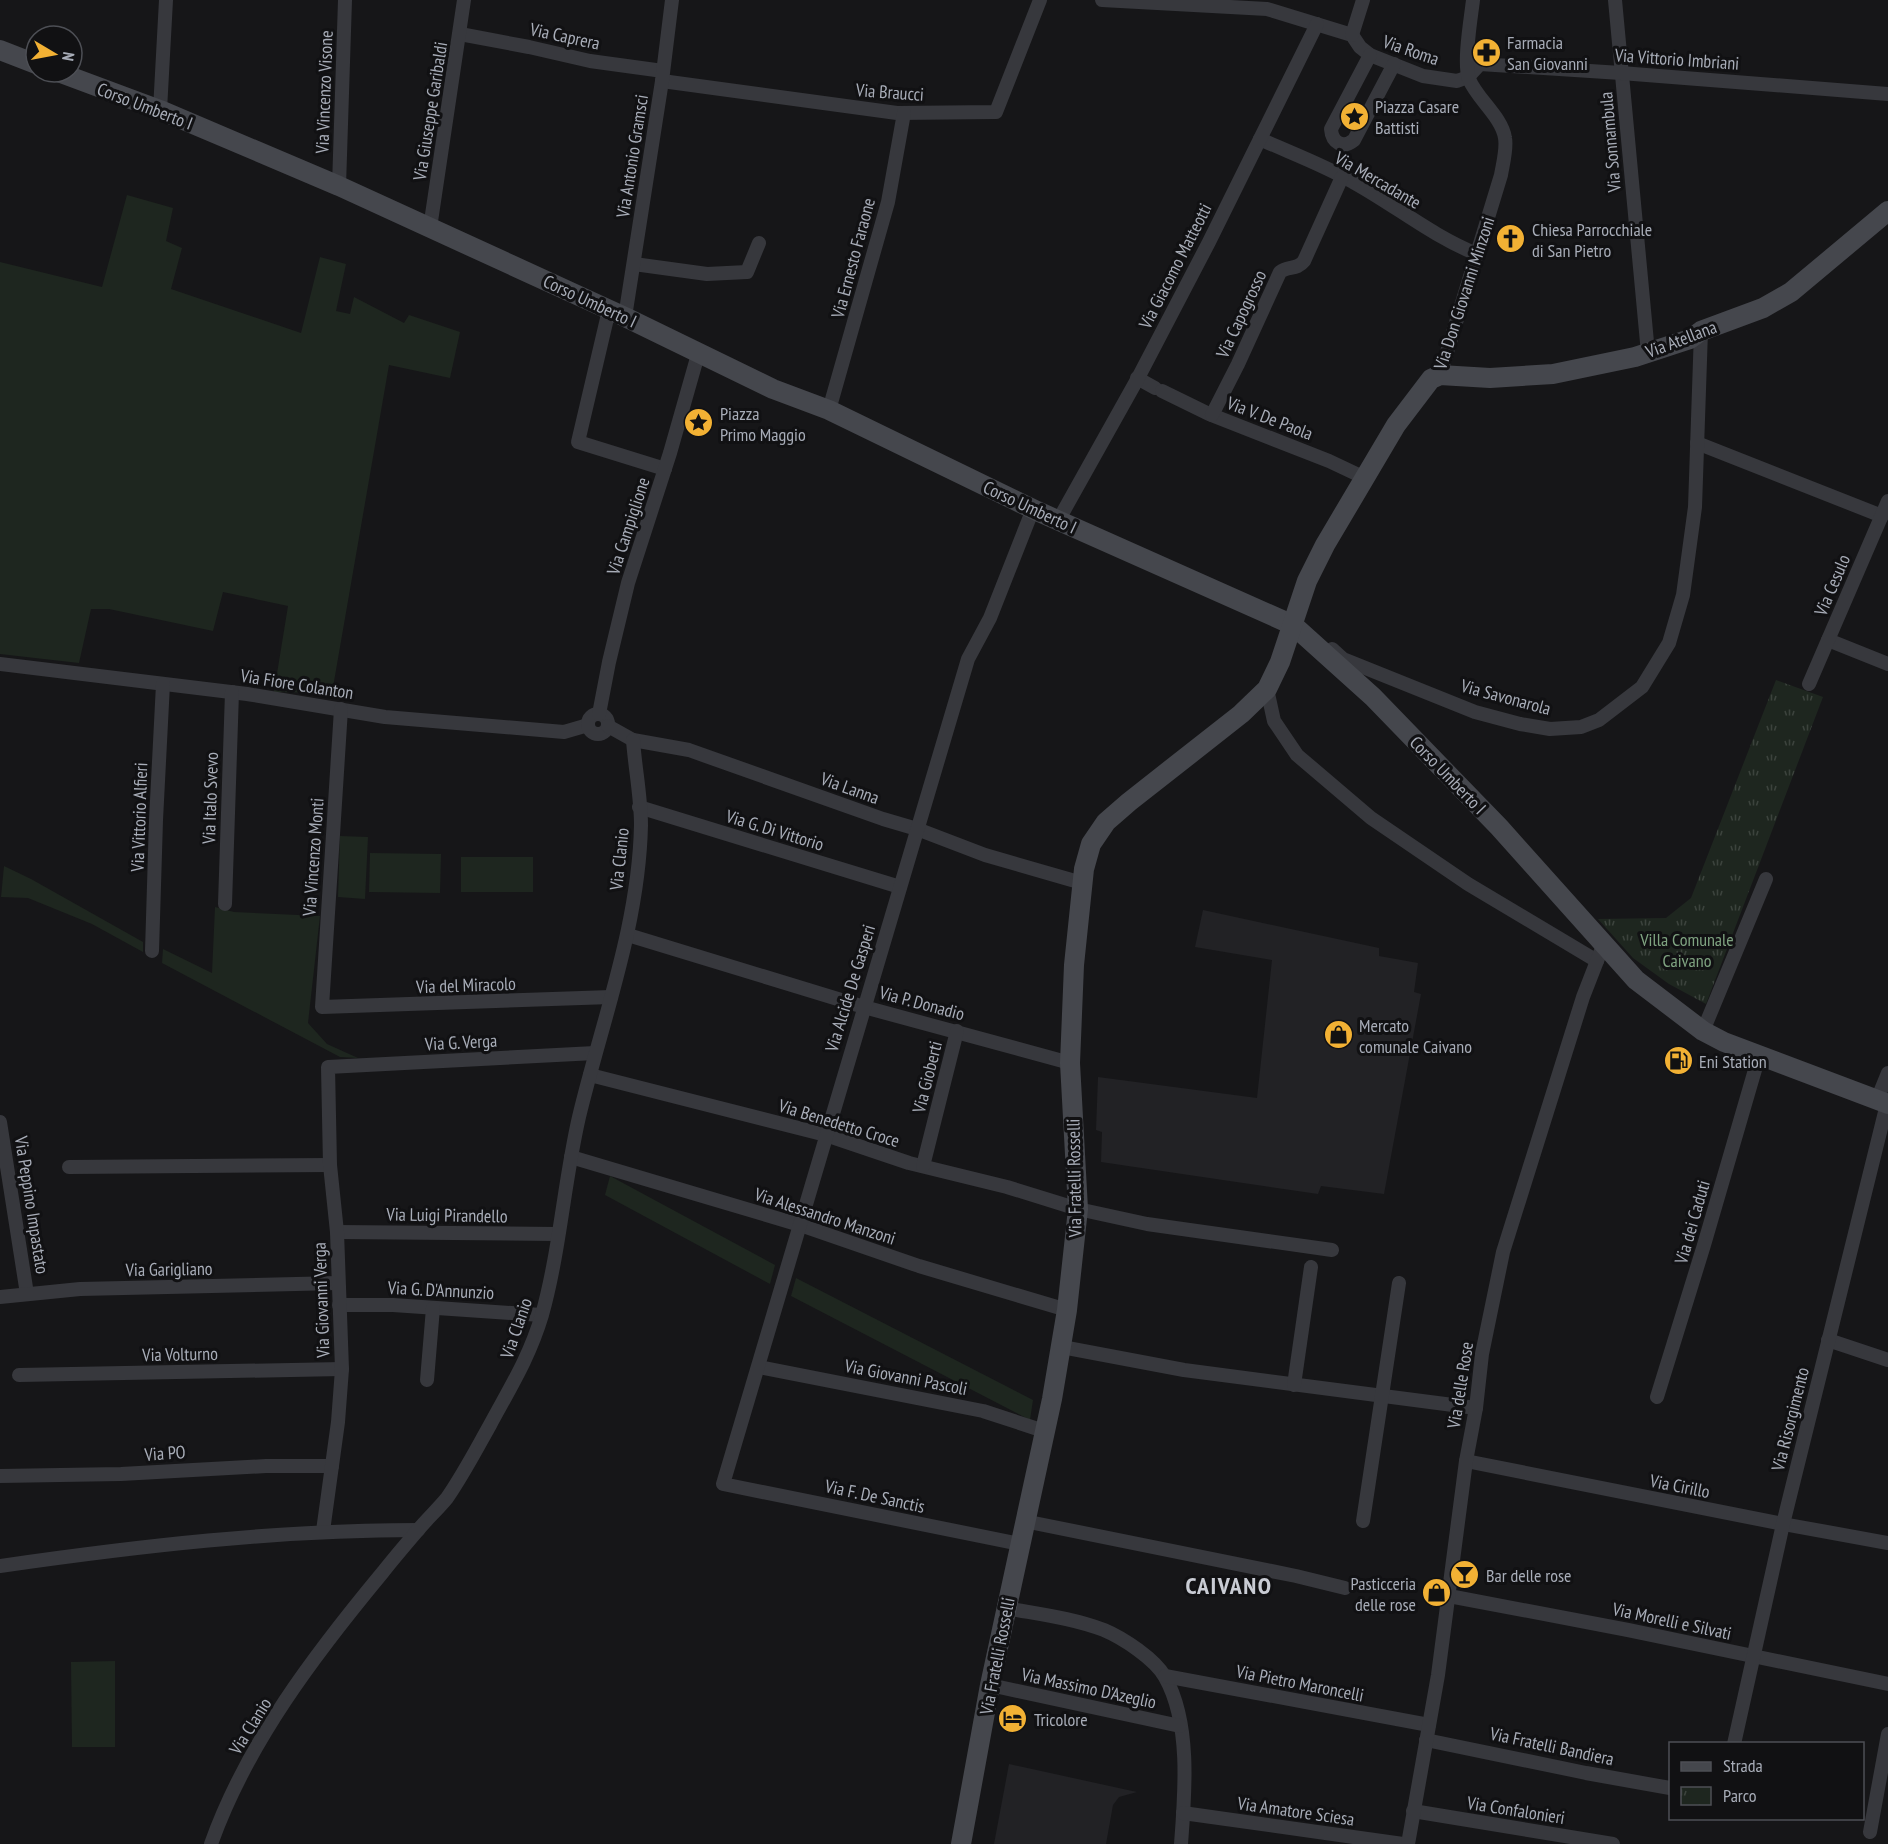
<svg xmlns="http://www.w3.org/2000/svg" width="1888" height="1844" viewBox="0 0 1888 1844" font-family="'PT Sans Narrow',sans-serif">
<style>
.built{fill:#222225}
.grass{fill:#1e261f}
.park{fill:url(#park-tufts)}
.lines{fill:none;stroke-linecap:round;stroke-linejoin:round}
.minor{stroke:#37383d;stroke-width:14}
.secondary{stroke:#45474d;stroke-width:20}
.labels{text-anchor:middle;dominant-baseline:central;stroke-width:6;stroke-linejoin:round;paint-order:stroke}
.street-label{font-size:18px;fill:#a8adb8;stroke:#111113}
.poi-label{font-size:18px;fill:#a8adb8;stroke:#111113;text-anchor:start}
.park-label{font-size:18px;fill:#7fa381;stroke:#111113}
.district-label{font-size:24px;font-weight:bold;letter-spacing:1.5px;fill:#c9ccd4;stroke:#111113}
</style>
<defs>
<pattern id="park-tufts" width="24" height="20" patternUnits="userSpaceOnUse" patternTransform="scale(1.5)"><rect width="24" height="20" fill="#1e261f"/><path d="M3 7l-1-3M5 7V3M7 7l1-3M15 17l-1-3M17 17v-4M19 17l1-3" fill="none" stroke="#3c433d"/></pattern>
</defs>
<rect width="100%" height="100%" fill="#161618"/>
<g class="built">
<path d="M1203,910L1379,948V956L1418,963L1414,992L1421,994L1384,1194L1321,1186L1318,1194L1101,1162L1102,1132L1096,1130L1098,1077L1257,1098L1272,960L1195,947Z"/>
<path d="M1009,1764L1137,1792L1119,1797L1113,1805L1106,1844H994Z"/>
</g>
<g class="grass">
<path d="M127,195L173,208L166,241L182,248L171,289L301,333L320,257L346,264L336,311L350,314L354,297L404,323L409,315L460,332L450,378L389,365L332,693L274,692L288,606L223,592L213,631L109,609H91L79,663L0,654V262L102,287Z"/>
<path d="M340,836L368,837L365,899L338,897Z"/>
<path d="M370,853L441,854L440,893L369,892Z"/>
<rect x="461" y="857" width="72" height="35"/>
<path d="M4,866L31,879L143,942V952L92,924L28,898L1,897Z"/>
<path d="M215,907L234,912L320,916L308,1023L327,1044L358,1058L340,1057L162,963L163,949L212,973Z"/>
<path d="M610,1176L775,1265L770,1284L605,1195Z"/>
<path d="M796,1278L1033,1400L1030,1420L791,1296Z"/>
<path d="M115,1661V1747H72L71,1662Z"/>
</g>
<path class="park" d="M1776,680L1823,697L1706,1004L1669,984L1633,958L1598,919L1666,918L1691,898Z"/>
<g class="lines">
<g class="minor">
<path d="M1102,0L1267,9L1352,35L1360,47L1370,55L1423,76L1457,81L1468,77"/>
<path d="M1615,0L1648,353"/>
<path d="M460,34L529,47L590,61L663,71"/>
<path d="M1352,35L1363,0"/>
<path d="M1370,55L1331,129C1332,143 1343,149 1354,140L1394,64"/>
<path d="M1468,77L1480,64L1621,73L1888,94"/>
<path d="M662,81L897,113L996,112L1040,0"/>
<path d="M160,110L166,0"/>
<path d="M1260,139C1291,153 1324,165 1353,182C1395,205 1432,236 1477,254"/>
<path d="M339,186L345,0"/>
<path d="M430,228L464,0"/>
<path d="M634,264L707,274L747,272L759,243"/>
<path d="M609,310L578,442L665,469"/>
<path d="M625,317L662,81L672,0"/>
<path d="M1440,375L1501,175C1503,163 1507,149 1505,138C1502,117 1477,99 1469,79C1463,63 1471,18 1473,0"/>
<path d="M1137,378L1155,388"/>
<path d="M1162,391L1209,414L1329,461L1365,478"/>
<path d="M829,410L888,202L904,113"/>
<path d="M1212,415L1238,364L1280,272C1288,266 1297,270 1304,261L1342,177"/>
<path d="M1697,443L1882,516"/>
<path d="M1058,521L1138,378L1209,242L1317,24"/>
<path d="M1828,640L1888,664"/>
<path d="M1332,649L1343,659L1475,712L1520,724L1550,729L1581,727L1599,720L1642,687L1669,643L1683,595L1695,507L1701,331"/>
<path d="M0,664L247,694L385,717L564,732L588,725"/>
<path d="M1809,684L1888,501"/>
<path d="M1267,689L1274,721L1297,755L1371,818L1468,884L1597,961"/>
<path d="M341,709L322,1007L611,997"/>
<circle cx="598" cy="724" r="10"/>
<path d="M599,714L609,662L628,583L670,453L699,351"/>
<path d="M608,726L633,740L689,750L883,819L917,829L985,855L1082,883"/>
<path d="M639,807L900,887"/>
<path d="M225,904L232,692"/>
<path d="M628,935L864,1007L1070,1063"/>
<path d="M152,951L156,820L163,684"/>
<path d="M1703,1031L1766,879"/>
<path d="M590,1075L826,1135L909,1163L1007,1187L1078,1209L1147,1224L1332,1250"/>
<path d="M1877,1100L1888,1073"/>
<path d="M0,1122L27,1294"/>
<path d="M571,1157L800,1225L919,1266L1067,1310"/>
<path d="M923,1166L957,1031"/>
<path d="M69,1167L330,1165"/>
<path d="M337,1232L557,1234"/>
<path d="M0,1297L80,1289L338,1283"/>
<path d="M339,1305H393L541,1315"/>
<path d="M1828,1340L1888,1360"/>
<path d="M1062,1347L1184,1370L1476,1408"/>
<path d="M759,1367L983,1411L1044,1431"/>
<path d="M19,1375L342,1369"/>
<path d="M427,1380L433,1308"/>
<path d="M1294,1385L1311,1267"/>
<path d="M1657,1397L1704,1245L1759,1056"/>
<path d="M1466,1461L1783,1524L1888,1543"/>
<path d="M0,1476L121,1474L266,1466H332"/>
<path d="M1024,1521L1296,1576L1345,1588"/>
<path d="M1363,1521L1399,1283"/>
<path d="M323,1531L338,1422L342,1369L337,1232L330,1165L328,1067L595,1053"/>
<path d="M1020,1544L723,1484L968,659L990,618L1033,509"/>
<path d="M0,1566C139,1546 277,1530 418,1530"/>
<path d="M1449,1596L1628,1630L1888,1684"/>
<path d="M1006,1608C1038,1614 1073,1618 1104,1630C1123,1638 1155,1659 1165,1677C1191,1723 1185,1793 1181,1844"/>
<path d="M1165,1676L1429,1725"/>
<path d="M990,1685L1180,1726"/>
<path d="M1426,1740L1586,1773L1670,1788"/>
<path d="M1734,1744L1783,1524L1887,1104"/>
<path d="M1413,1811L1613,1844"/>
<path d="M1183,1813L1403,1844"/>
<path d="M1870,1832L1888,1734"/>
<path d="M211,1844C247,1743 315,1654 383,1572C394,1558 406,1544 418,1530C427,1519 438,1509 447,1498C463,1475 476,1450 490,1425C511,1386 529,1358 542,1315C560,1250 564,1182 579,1117C602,1021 639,925 641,825C641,797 635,768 633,740"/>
<path d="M1408,1844L1438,1675L1466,1461L1476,1408L1482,1354L1503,1252L1583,997L1604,943"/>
</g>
<g class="secondary">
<path d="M0,50L36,64"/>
<path d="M58,72L160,110L339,186L625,317L773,389L829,410L1037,511L1293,625L1373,697L1499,827L1636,980L1703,1031L1724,1042L1888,1104"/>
<path d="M961,1844L990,1685L1052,1399L1067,1310L1078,1209L1070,1063L1074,965L1084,869L1091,844L1106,822L1129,802L1241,714L1267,689L1280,662L1307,581L1325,545L1396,425L1431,379L1440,375L1490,378L1553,374L1635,357L1690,339L1701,331L1763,308L1791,292L1888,211"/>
</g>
</g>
<defs>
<symbol id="pharmacy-disc" viewBox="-11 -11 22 22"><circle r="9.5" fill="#f2b134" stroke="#111113"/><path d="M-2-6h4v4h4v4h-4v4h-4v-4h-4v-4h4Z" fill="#111"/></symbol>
<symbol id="sight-disc" viewBox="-11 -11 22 22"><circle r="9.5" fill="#f2b134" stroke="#111113"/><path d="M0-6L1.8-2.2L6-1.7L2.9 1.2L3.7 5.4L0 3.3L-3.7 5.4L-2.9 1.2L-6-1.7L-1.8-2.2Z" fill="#111"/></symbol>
<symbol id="church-disc" viewBox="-11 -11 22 22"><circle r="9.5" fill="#f2b134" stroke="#111113"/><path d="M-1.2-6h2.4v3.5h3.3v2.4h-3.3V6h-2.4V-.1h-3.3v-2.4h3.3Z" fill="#111"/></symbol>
<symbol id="shop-disc" viewBox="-11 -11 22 22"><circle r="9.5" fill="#f2b134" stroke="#111113"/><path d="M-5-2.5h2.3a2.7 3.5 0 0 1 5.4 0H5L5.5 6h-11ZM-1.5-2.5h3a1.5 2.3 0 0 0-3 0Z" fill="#111"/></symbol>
<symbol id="fuel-disc" viewBox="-11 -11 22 22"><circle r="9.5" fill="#f2b134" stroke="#111113"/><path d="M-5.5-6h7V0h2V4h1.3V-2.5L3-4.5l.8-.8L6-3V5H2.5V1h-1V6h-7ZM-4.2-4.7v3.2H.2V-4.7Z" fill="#111"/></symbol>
<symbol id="bar-disc" viewBox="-11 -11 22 22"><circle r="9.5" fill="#f2b134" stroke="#111113"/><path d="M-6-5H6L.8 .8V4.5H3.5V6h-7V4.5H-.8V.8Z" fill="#111"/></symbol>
<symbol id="hotel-disc" viewBox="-11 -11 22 22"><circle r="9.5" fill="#f2b134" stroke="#111113"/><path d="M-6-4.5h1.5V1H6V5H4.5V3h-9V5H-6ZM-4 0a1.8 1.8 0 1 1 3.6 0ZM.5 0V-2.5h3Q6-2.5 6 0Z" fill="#111"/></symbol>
</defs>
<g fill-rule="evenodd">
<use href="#pharmacy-disc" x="1470" y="36" width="33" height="33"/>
<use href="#sight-disc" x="1338" y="100" width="33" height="33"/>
<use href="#church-disc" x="1494" y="222" width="33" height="33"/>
<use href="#sight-disc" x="682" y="406" width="33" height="33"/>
<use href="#shop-disc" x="1322" y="1018" width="33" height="33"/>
<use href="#fuel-disc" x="1662" y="1044" width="33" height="33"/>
<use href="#bar-disc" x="1448" y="1558" width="33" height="33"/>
<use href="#shop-disc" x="1420" y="1576" width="33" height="33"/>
<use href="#hotel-disc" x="996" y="1702" width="33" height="33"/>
</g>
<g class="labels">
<g class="street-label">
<text transform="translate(565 36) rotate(12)">Via Caprera</text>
<text transform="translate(1411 50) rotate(19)">Via Roma</text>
<text transform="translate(1677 59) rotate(4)">Via Vittorio Imbriani</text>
<text transform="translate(324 92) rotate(-88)">Via Vincenzo Visone</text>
<text transform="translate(890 92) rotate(4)">Via Braucci</text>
<text transform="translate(145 106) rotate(21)">Corso Umberto I</text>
<text transform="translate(430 111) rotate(-81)">Via Giuseppe Garibaldi</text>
<text transform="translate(1610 142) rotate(-95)">Via Sonnambula</text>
<text transform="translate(632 156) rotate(-81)">Via Antonio Gramsci</text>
<text transform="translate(1378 180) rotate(30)">Via Mercadante</text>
<text transform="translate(853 258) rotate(-75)">Via Ernesto Faraone</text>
<text transform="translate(1175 266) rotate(-63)">Via Giacomo Matteotti</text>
<text transform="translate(1464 293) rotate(-72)">Via Don Giovanni Minzoni</text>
<text transform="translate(590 301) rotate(25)">Corso Umberto I</text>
<text transform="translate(1241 314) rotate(-65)">Via Capogrosso</text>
<text transform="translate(1681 339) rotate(-21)">Via Atellana</text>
<text transform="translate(1270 418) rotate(21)">Via V. De Paola</text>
<text transform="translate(1030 507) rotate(25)">Corso Umberto I</text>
<text transform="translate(628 526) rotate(-72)">Via Campiglione</text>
<text transform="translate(1832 585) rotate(-67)">Via Cesulo</text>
<text transform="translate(297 684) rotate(9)">Via Fiore Colanton</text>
<text transform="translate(1506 697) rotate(15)">Via Savonarola</text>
<text transform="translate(1448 775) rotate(46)">Corso Umberto I</text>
<text transform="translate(850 788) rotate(20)">Via Lanna</text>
<text transform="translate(210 798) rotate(-88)">Via Italo Svevo</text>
<text transform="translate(139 817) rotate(-88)">Via Vittorio Alfieri</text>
<text transform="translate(775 830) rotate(17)">Via G. Di Vittorio</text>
<text transform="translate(313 857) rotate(-86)">Via Vincenzo Monti</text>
<text transform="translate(619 859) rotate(-84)">Via Clanio</text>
<text transform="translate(466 985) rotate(-2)">Via del Miracolo</text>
<text transform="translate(850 988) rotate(-73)">Via Alcide De Gasperi</text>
<text transform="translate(922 1003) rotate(15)">Via P. Donadio</text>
<text transform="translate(461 1042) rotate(-3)">Via G. Verga</text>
<text transform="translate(927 1077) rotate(-76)">Via Gioberti</text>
<text transform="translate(839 1123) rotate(17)">Via Benedetto Croce</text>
<text transform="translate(1074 1178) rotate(-91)">Via Fratelli Rosselli</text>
<text transform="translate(32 1205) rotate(81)">Via Peppino Impastato</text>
<text transform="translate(447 1215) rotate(1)">Via Luigi Pirandello</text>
<text transform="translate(825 1216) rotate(18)">Via Alessandro Manzoni</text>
<text transform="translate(1692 1222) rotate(-74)">Via dei Caduti</text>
<text transform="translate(169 1269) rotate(-1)">Via Garigliano</text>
<text transform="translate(441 1290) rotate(3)">Via G. D'Annunzio</text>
<text transform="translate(321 1300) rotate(-92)">Via Giovanni Verga</text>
<text transform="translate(516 1328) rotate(-71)">Via Clanio</text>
<text transform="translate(180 1354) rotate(-1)">Via Volturno</text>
<text transform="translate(906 1377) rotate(11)">Via Giovanni Pascoli</text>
<text transform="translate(1460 1385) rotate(-81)">Via delle Rose</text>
<text transform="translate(1790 1419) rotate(-76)">Via Risorgimento</text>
<text transform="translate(165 1453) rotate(-4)">Via PO</text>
<text transform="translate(1680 1486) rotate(11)">Via Cirillo</text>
<text transform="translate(875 1496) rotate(12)">Via F. De Sanctis</text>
<text transform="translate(1672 1621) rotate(12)">Via Morelli e Silvati</text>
<text transform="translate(997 1656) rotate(-79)">Via Fratelli Rosselli</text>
<text transform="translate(1300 1683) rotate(11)">Via Pietro Maroncelli</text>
<text transform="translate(1089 1688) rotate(12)">Via Massimo D'Azeglio</text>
<text transform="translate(250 1726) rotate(-58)">Via Clanio</text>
<text transform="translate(1552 1746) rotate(12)">Via Fratelli Bandiera</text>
<text transform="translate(1516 1810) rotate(9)">Via Confalonieri</text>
<text transform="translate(1296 1811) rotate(8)">Via Amatore Sciesa</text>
</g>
<g class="poi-label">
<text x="1507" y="42">Farmacia<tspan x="1507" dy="21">San Giovanni</tspan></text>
<text x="1375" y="106">Piazza Casare<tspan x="1375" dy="21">Battisti</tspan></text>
<text x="1532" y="229">Chiesa Parrocchiale<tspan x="1532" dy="21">di San Pietro</tspan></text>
<text x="720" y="413">Piazza<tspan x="720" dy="21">Primo Maggio</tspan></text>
<text x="1359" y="1025">Mercato<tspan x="1359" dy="21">comunale Caivano</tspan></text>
<text x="1699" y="1061">Eni Station</text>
<text x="1486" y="1575">Bar delle rose</text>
<text x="1416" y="1583" text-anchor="end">Pasticceria<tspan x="1416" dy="21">delle rose</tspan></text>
<text x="1034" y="1719">Tricolore</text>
</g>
<g class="park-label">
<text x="1687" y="939">Villa Comunale<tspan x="1687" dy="21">Caivano</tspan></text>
</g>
<g class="district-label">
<text x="1229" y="1585">CAIVANO</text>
</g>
</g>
<rect x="1669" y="1742" width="195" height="78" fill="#111113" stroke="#4d4f55" stroke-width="1.5"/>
<rect x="1681" y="1762" width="30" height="9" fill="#45474d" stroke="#4d4f55" stroke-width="1.5"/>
<text x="1723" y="1772" font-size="18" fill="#a8adb8">Strada</text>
<rect x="1681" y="1787" width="30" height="18" fill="url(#park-tufts)" stroke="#4d4f55" stroke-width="1.5"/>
<text x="1723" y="1802" font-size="18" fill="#a8adb8">Parco</text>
<g transform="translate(54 54) rotate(100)"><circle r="28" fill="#111113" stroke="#4d4f55" stroke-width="1.5"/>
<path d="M0-4.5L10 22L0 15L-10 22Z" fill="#f2b134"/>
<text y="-9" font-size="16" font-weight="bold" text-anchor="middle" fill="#a8adb8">N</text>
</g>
</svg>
